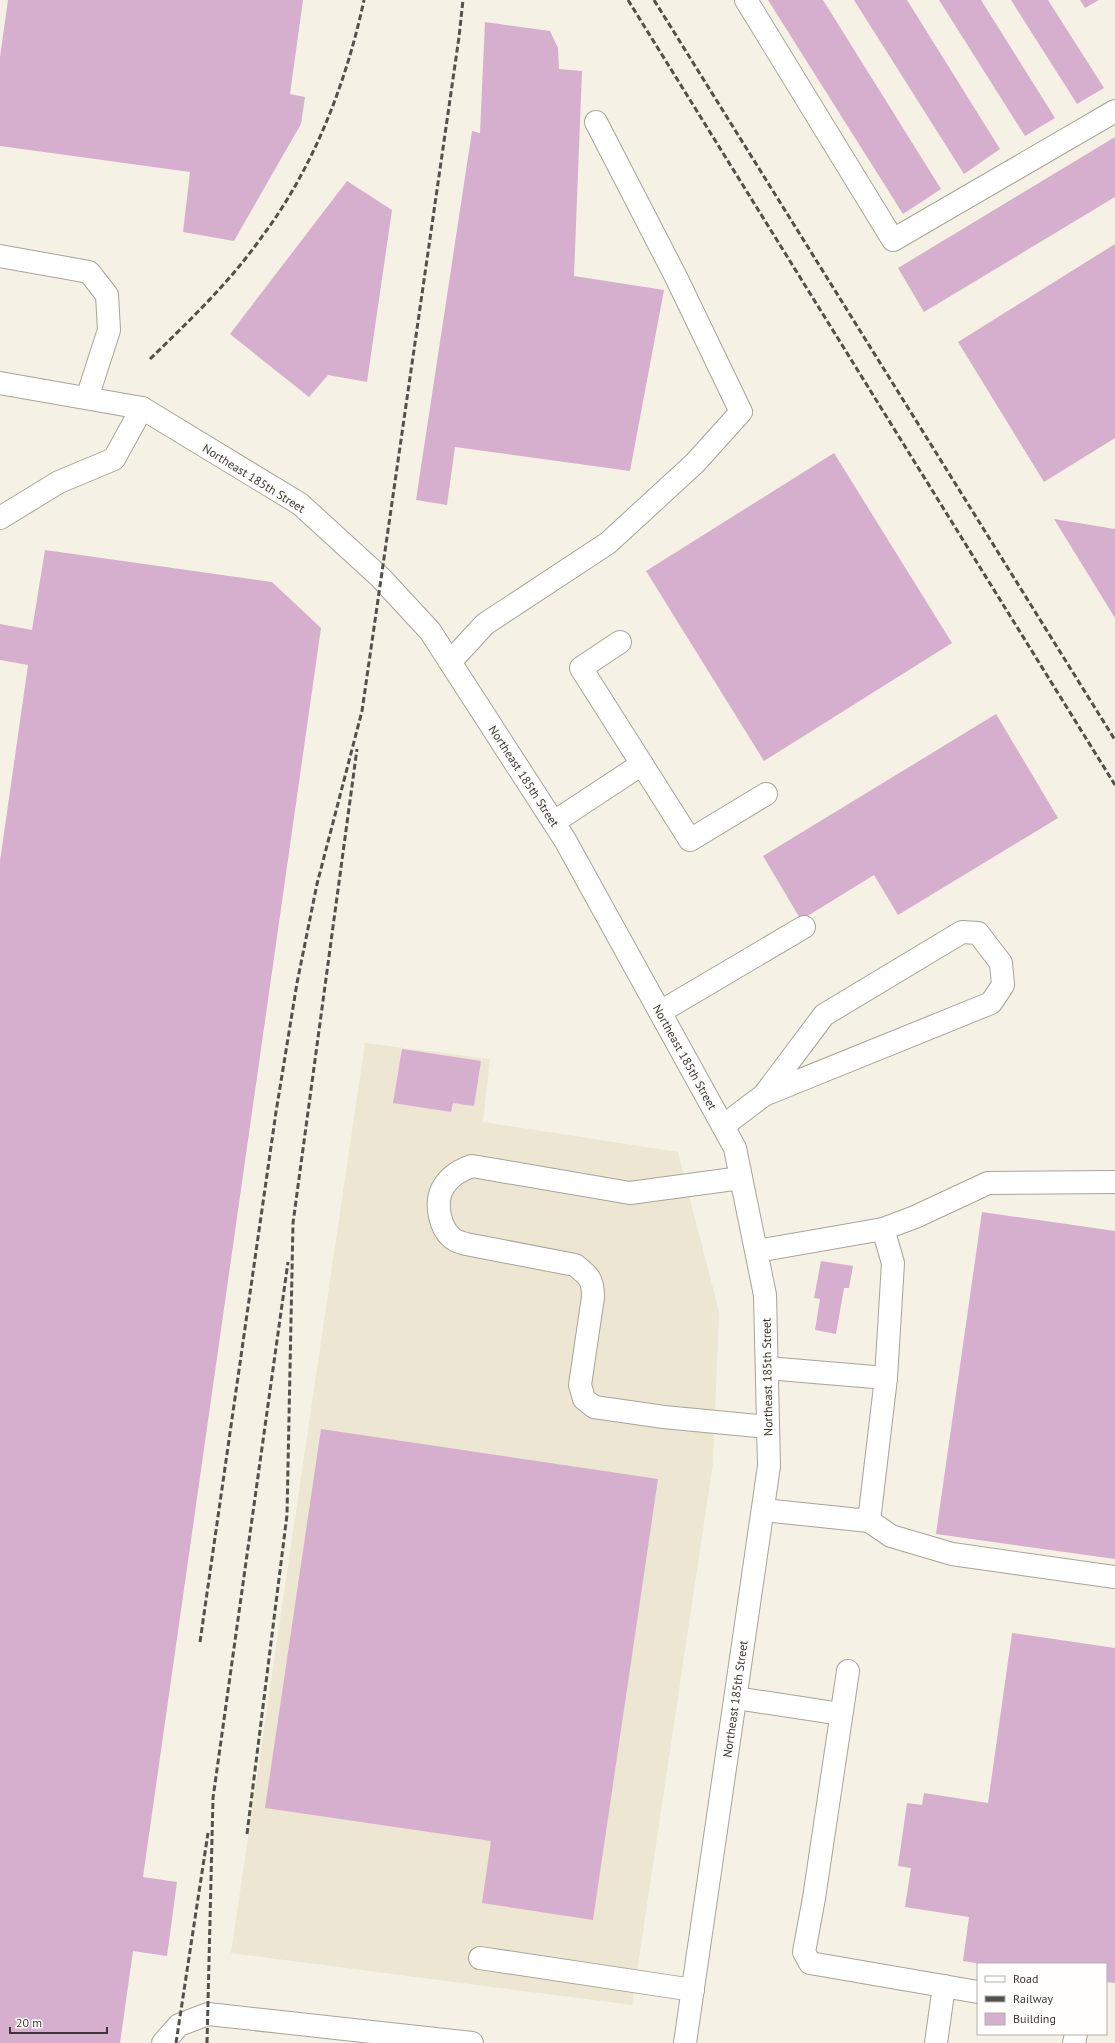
<svg xmlns="http://www.w3.org/2000/svg" width="1115" height="2043" viewBox="0 0 1115 2043" font-family="'PT Sans',sans-serif">
<style>
.built{fill:#ece6d2}
.building{fill:#d7afce}
.lines{fill:none;stroke-linecap:round;stroke-linejoin:round}
.minor-casing{stroke:#a7a497;stroke-width:24}
.minor{stroke:#fff;stroke-width:22}
.rail{stroke:#53514b;stroke-width:3;stroke-dasharray:6 3;stroke-linecap:butt}
.labels{text-anchor:middle;dominant-baseline:central;stroke-width:3;stroke-linejoin:round;paint-order:stroke}
.street-label{font-size:12px;fill:#393833;stroke:#fffefc}
</style>
<rect width="100%" height="100%" fill="#f5f1e4"/>
<path class="built" d="M365,1043L490,1059L483,1122L678,1152L719,1312L713,1463L632,2005L231,1953Z"/>
<g class="building">
<path d="M8,0H303L290,94L305,97L301,124L234,241L183,232L190,172L0,146V57Z"/>
<path d="M768,0H823L941,189L903,214Z"/>
<path d="M854,0H907L1000,149L964,174Z"/>
<path d="M939,0H981L1055,118L1025,136Z"/>
<path d="M1011,0H1048L1104,88L1077,104Z"/>
<path d="M1080,0H1099L1085,8Z"/>
<path d="M485,22L550,31L558,48L559,69L582,71L574,276L664,290L630,471L455,447L447,505L416,500L472,131L480,133Z"/>
<path d="M1115,137V197L924,312L898,268Z"/>
<path d="M347,181L392,210L367,382L328,375L309,397L230,334Z"/>
<path d="M1115,244V438L1044,482L958,342Z"/>
<path d="M834,453L952,643L764,761L646,571Z"/>
<path d="M1054,519L1115,529V618Z"/>
<path d="M45,550L272,582L321,628L143,1877L177,1882L167,1956L133,1951L120,2043H0V861L28,665L0,660V624L32,630Z"/>
<path d="M996,714L1058,818L898,915L874,875L801,920L763,856Z"/>
<path d="M402,1049L481,1061L474,1106L453,1103L451,1112L393,1103Z"/>
<path d="M982,1212L1115,1231V1559L936,1534Z"/>
<path d="M821,1261L853,1266L849,1288H844L836,1334L815,1330L820,1299L814,1298Z"/>
<path d="M321,1429L658,1479L593,1920L482,1903L491,1841L265,1808Z"/>
<path d="M1012,1633L1115,1648V1983L1106,1982V1964H982L963,1961L969,1917L905,1907L911,1868L898,1866L907,1803L922,1805L924,1793L988,1803Z"/>
</g>
<g class="lines">
<defs>
<g id="minor">
<path d="M746,0L893,240L1115,111"/>
<path d="M0,256L89,272L107,295L109,330L87,398"/>
<path d="M0,383L142,408L300,504L381,578L430,631L565,840L735,1148L765,1295L769,1466L685,2043"/>
<path d="M0,518L59,482L114,459L142,408"/>
<path d="M620,642L581,668L690,840L766,794"/>
<path d="M450,662L485,624L608,543L695,463L741,412L675,275L596,122"/>
<path d="M554,822L642,764"/>
<path d="M660,1012L804,927"/>
<path d="M723,1126L764,1095L991,1003L1003,985L1001,963L978,933L962,932L824,1015L764,1095"/>
<path d="M741,1178L630,1193L472,1166C460,1170 451,1175 444,1186C434,1201 439,1230 455,1240C458,1242 463,1243 466,1244L575,1265C589,1276 593,1279 593,1297L580,1385L584,1399L594,1407L664,1417L768,1427"/>
<path d="M883,1229L915,1217L988,1183L1115,1182"/>
<path d="M757,1251L883,1229L893,1263L886,1378"/>
<path d="M763,1510L869,1521L886,1378L767,1368"/>
<path d="M869,1521L891,1536L952,1554L1115,1577"/>
<path d="M848,1671L814,1898L804,1952L810,1963L978,1992"/>
<path d="M736,1698L841,1714"/>
<path d="M480,1958L693,1990"/>
<path d="M163,2043L179,2025L208,2014L472,2043"/>
<path d="M936,2043L944,1986"/>
<path d="M1074,2043L1076,2034"/>
</g>
</defs>
<use href="#minor" class="minor-casing"/>
<use href="#minor" class="minor"/>
<g class="rail">
<path d="M628,0L1115,785"/>
<path d="M654,0L1115,740"/>
<path d="M150,359C189,321 229,283 261,238C313,169 346,84 364,0"/>
<path d="M200,1642L276,1112L297,983L317,884L362,711L459,37L463,0"/>
<path d="M247,1834L287,1515L293,1223L357,749"/>
<path d="M176,2043L208,1833"/>
<path d="M207,2043L213,1798L288,1262"/>
</g>
</g>
<g class="labels">
<g class="street-label">
<text transform="translate(254 478) rotate(32)">Northeast 185th Street</text>
<text transform="translate(524 776) rotate(57)">Northeast 185th Street</text>
<text transform="translate(685 1057) rotate(61)">Northeast 185th Street</text>
<text transform="translate(767 1377) rotate(-91)">Northeast 185th Street</text>
<text transform="translate(735 1699) rotate(-82)">Northeast 185th Street</text>
</g>
</g>
<rect x="977" y="1963" width="130" height="72" fill="#fffefc" stroke="#b0afac"/>
<rect x="985" y="1976" width="20" height="6" fill="#ffffff" stroke="#b0afac"/>
<text x="1013" y="1983" font-size="12" fill="#393833">Road</text>
<rect x="985" y="1996" width="20" height="6" fill="#53514b" stroke="#b0afac"/>
<text x="1013" y="2003" font-size="12" fill="#393833">Railway</text>
<rect x="985" y="2013" width="20" height="12" fill="#d7afce" stroke="#b0afac"/>
<text x="1013" y="2023" font-size="12" fill="#393833">Building</text>
<path d="M10 2027v6h97v-6" fill="none" stroke="#393833" stroke-width="2"/>
<text x="16" y="2027" font-size="12" fill="#393833" stroke="#fffefc" stroke-width="3" paint-order="stroke">20 m</text>
</svg>
